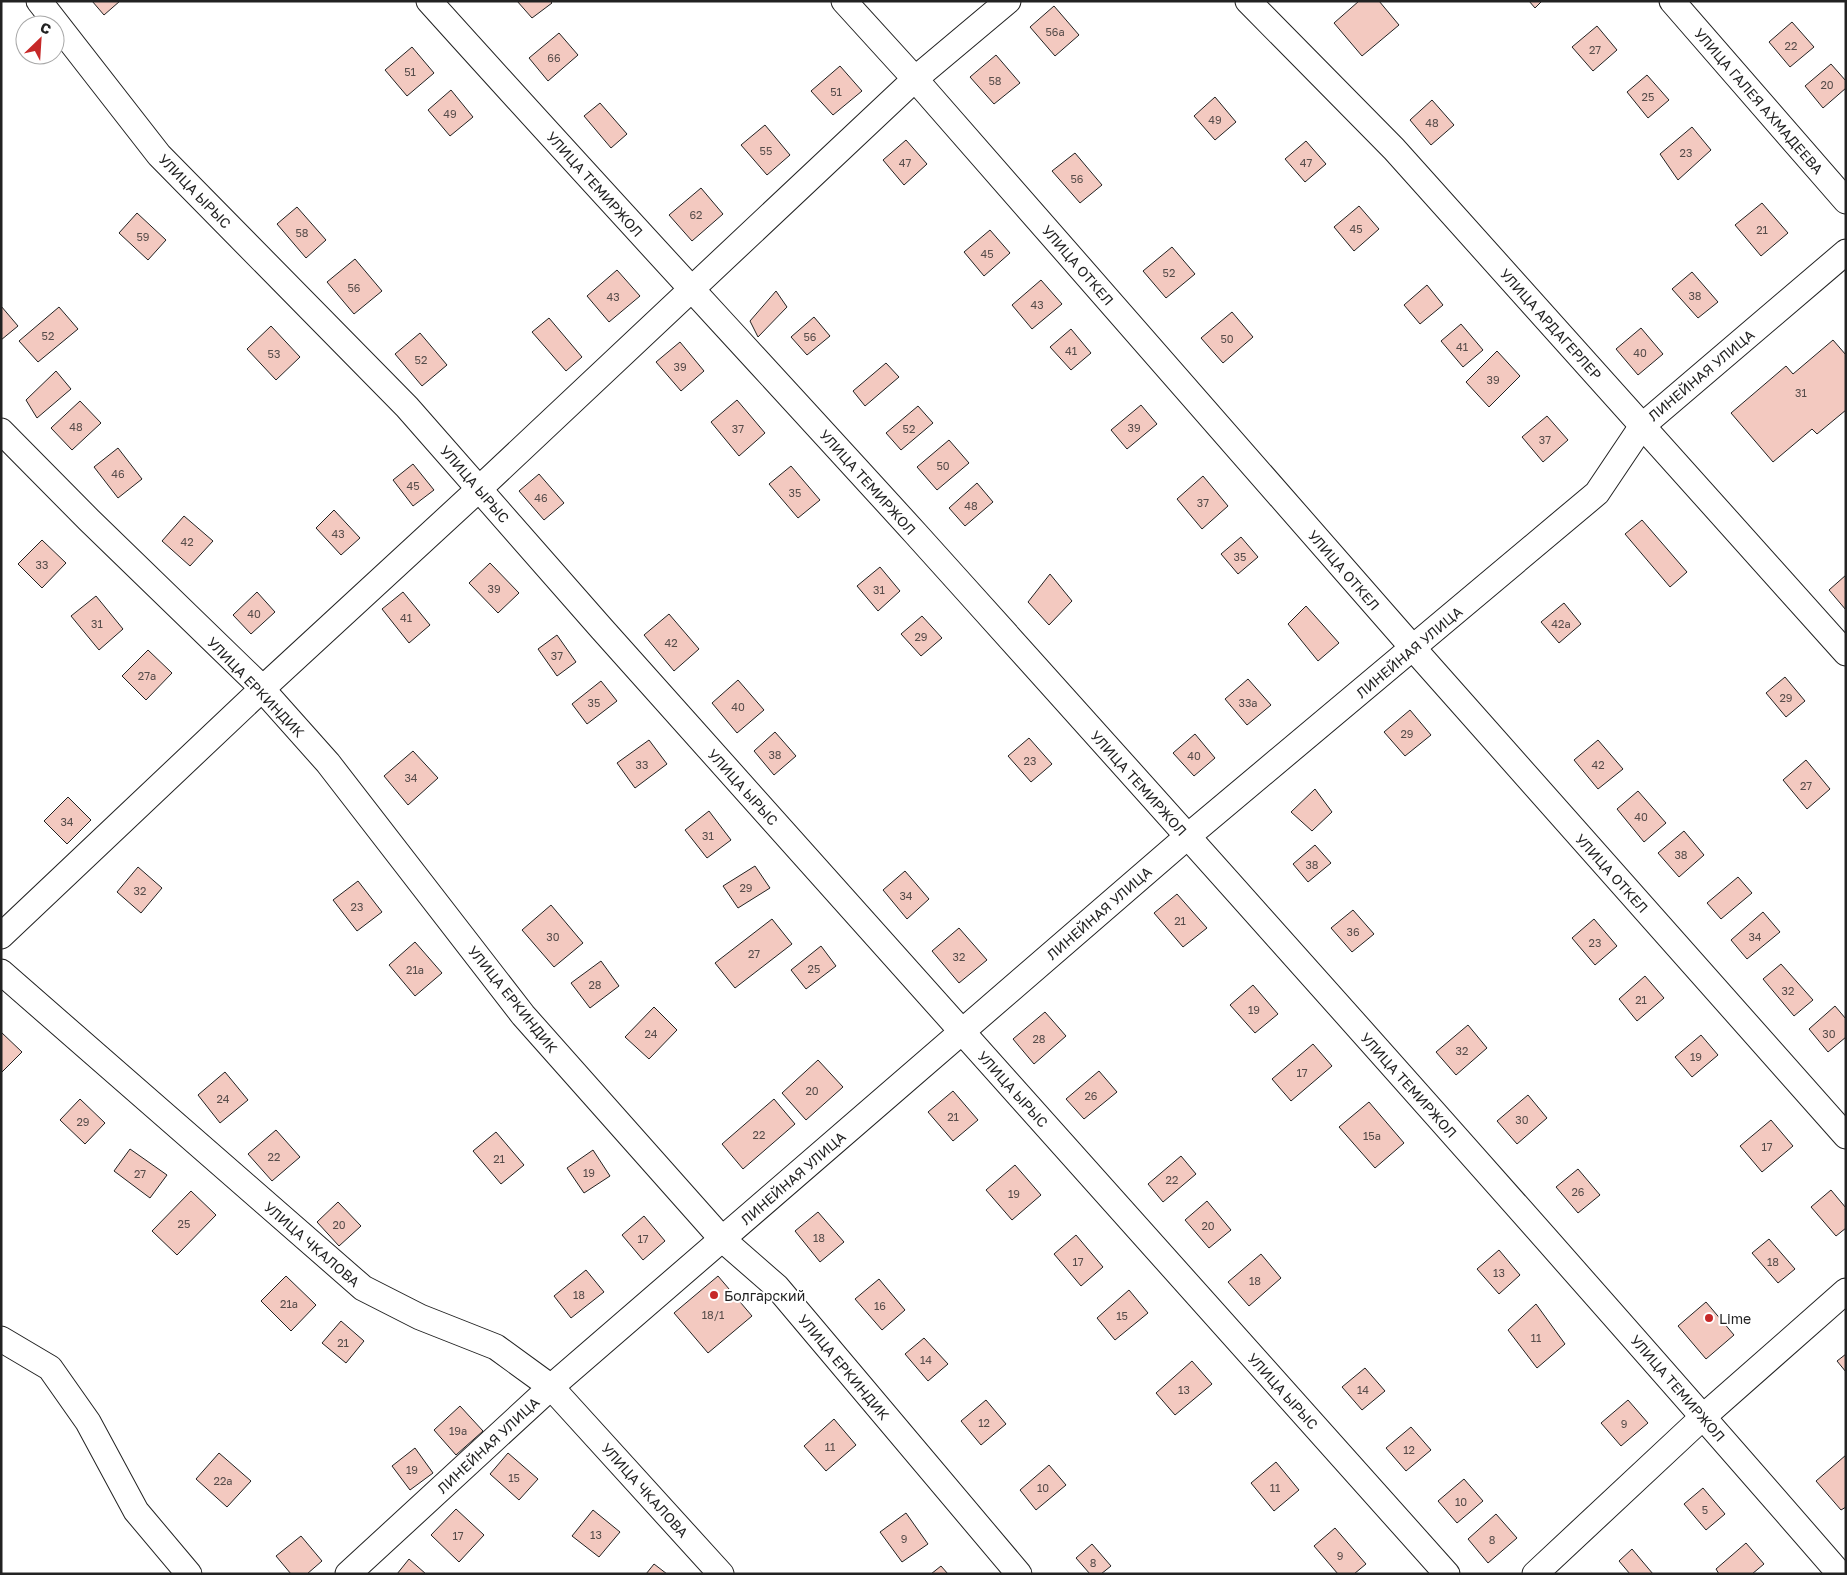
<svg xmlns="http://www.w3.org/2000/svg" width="1847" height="1575" viewBox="0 0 1847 1575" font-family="'Golos Text',sans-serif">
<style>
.building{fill:#f3c9c0;stroke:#222}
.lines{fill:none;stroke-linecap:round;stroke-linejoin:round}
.minor-casing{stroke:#222;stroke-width:27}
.minor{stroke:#fff;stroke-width:25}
.poi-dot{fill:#c62828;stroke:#fff;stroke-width:2}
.labels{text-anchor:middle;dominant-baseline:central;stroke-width:4;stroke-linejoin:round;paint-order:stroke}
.number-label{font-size:11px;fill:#564c4a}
.street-label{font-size:14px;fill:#222;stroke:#fff}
.poi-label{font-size:14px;fill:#222;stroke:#fff;text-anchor:start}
</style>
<rect width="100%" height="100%" fill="#fff"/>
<g class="building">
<path d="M92,1H120L104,15Z"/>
<path d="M517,1H550L552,3L532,18Z"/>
<path d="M1359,1H1379L1399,25L1362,56L1334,23Z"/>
<path d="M1529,1H1542L1535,8Z"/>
<path d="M1054,6L1079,35L1055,56L1030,27Z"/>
<path d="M1792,22L1814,47L1790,67L1769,42Z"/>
<path d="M1597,26L1617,50L1593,71L1572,47Z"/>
<path d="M559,33L578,55L548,81L529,58Z"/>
<path d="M412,47L434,73L407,96L385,70Z"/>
<path d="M996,55L1020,83L994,104L970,77Z"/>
<path d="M1831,64L1846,81V88L1823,108L1805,86Z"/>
<path d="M840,66L862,91L833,115L811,91Z"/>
<path d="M1647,75L1669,100L1648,118L1627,92Z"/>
<path d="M451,90L473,117L450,136L428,110Z"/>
<path d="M1215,97L1236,122L1215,140L1194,116Z"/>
<path d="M1432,100L1454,125L1431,145L1410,120Z"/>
<path d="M600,103L627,134L611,148L584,116Z"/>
<path d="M765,125L790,155L767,175L741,145Z"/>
<path d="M1692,127L1711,150L1678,180L1660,154Z"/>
<path d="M906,140L927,164L904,185L883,160Z"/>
<path d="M1306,141L1326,164L1305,182L1285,159Z"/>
<path d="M1075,153L1102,185L1080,203L1052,171Z"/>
<path d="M701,188L723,214L692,241L669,215Z"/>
<path d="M1762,203L1788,233L1761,256L1735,225Z"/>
<path d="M1359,206L1379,229L1354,251L1334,227Z"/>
<path d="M297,207L326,240L306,258L277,224Z"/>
<path d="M137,213L166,240L148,260L119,233Z"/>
<path d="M990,230L1010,253L984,276L964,252Z"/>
<path d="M1172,247L1195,274L1166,298L1143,271Z"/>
<path d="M355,259L382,291L354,314L327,282Z"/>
<path d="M617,270L640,296L609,322L587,296Z"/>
<path d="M1692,272L1718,302L1698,318L1672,289Z"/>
<path d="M1041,280L1062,304L1032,329L1012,305Z"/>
<path d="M1427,285L1443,305L1420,324L1404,305Z"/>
<path d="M776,291L787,307L758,337L750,321Z"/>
<path d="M1,306L18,326L1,340Z"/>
<path d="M59,307L78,329L38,362L19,341Z"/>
<path d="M1232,312L1253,337L1223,363L1201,338Z"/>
<path d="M814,317L830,336L807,355L791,337Z"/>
<path d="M549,318L582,357L566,371L532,332Z"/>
<path d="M1461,324L1483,350L1463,367L1441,341Z"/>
<path d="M271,326L300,357L276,380L247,349Z"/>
<path d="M1641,328L1663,354L1638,375L1616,349Z"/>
<path d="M1071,329L1091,353L1071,370L1050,347Z"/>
<path d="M420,333L447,365L422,386L395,354Z"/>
<path d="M1833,340L1846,355V410L1817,434L1812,429L1773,462L1731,413L1786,366L1793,374Z"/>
<path d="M680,342L704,371L681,391L656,362Z"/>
<path d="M1497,351L1520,376L1489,407L1466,382Z"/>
<path d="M886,363L899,377L865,406L853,391Z"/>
<path d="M56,371L71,389L37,418L26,400Z"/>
<path d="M737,400L765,433L739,456L711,422Z"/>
<path d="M80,401L101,423L72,450L51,428Z"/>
<path d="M1141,405L1157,424L1127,449L1111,430Z"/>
<path d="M918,406L933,423L901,450L886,433Z"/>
<path d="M1547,416L1568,440L1543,462L1522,437Z"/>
<path d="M949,440L969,463L937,490L917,467Z"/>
<path d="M118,448L142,479L118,498L94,467Z"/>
<path d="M413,464L434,490L413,506L393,480Z"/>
<path d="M791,466L820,500L798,518L769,484Z"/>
<path d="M539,474L564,503L544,520L519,491Z"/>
<path d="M1203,476L1228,506L1202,529L1177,499Z"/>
<path d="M977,483L993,502L965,526L949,508Z"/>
<path d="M334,510L360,538L341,555L316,528Z"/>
<path d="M184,516L213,541L190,566L162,541Z"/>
<path d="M1642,520L1687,572L1670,587L1625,534Z"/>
<path d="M1241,537L1258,557L1238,574L1221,554Z"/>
<path d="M42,540L66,563L42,588L18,564Z"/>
<path d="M490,563L519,593L498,613L469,583Z"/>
<path d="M880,567L900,591L878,611L857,586Z"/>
<path d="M1050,574L1072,601L1049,625L1028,602Z"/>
<path d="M1846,575V610L1829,590Z"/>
<path d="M257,592L275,612L251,634L233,615Z"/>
<path d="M403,592L430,625L409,643L382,609Z"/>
<path d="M96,596L123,629L99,650L71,616Z"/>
<path d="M1564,603L1581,624L1559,643L1541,622Z"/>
<path d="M1306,606L1339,643L1318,661L1288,624Z"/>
<path d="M669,614L699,649L674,671L644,635Z"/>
<path d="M922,616L942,638L921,656L901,634Z"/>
<path d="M557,635L576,662L557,676L538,649Z"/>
<path d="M148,650L172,673L146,700L122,676Z"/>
<path d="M1785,677L1805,701L1786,717L1766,693Z"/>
<path d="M1248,679L1271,705L1247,725L1225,699Z"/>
<path d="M738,680L764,710L737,733L712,703Z"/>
<path d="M601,681L617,701L587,724L572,704Z"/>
<path d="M1410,710L1431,735L1405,756L1384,732Z"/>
<path d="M775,732L796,756L774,775L754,751Z"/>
<path d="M1195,734L1215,758L1194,776L1173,753Z"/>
<path d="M1029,738L1052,764L1031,782L1008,756Z"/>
<path d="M649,740L667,764L635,788L617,763Z"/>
<path d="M1598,740L1623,769L1598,789L1574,760Z"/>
<path d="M413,751L438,778L408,805L384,776Z"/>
<path d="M1806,760L1830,789L1807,809L1783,780Z"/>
<path d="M1315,789L1332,812L1312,831L1291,812Z"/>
<path d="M1638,791L1666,823L1644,842L1617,809Z"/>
<path d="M68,797L91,820L67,844L44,821Z"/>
<path d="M709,811L731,840L707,858L685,830Z"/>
<path d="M1684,831L1704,855L1679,877L1658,853Z"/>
<path d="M1315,845L1331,863L1308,882L1293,864Z"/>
<path d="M755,866L770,888L738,908L723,886Z"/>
<path d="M138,867L162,888L141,913L117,892Z"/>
<path d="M905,871L929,899L907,919L883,890Z"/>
<path d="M1738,877L1752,893L1721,919L1707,903Z"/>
<path d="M358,881L382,912L357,931L333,900Z"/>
<path d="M1177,894L1207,928L1183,947L1154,913Z"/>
<path d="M551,905L583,943L554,967L522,930Z"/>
<path d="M1353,910L1374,934L1352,952L1331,928Z"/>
<path d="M1763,912L1780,932L1747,959L1731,940Z"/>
<path d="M772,919L792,944L735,988L715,963Z"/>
<path d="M1594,919L1617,946L1595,965L1572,938Z"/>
<path d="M959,928L987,960L959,983L932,951Z"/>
<path d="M415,942L442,973L415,996L389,965Z"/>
<path d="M821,946L836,966L806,989L791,970Z"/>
<path d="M601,961L619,986L590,1008L571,983Z"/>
<path d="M1781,964L1813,1000L1794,1016L1763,979Z"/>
<path d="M1645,976L1664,998L1637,1021L1619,999Z"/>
<path d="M1253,985L1278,1014L1255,1033L1230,1005Z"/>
<path d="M1835,1006L1846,1019V1037L1828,1052L1809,1029Z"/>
<path d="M654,1007L677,1030L649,1059L625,1037Z"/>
<path d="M1045,1012L1066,1036L1034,1064L1013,1039Z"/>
<path d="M1468,1025L1487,1048L1456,1075L1436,1052Z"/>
<path d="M1,1032L22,1052L1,1073Z"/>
<path d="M1701,1035L1718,1055L1692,1077L1675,1057Z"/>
<path d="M1313,1044L1332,1066L1291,1101L1272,1079Z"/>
<path d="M818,1060L843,1087L806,1120L782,1093Z"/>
<path d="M1099,1071L1117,1092L1084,1119L1066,1099Z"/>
<path d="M225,1072L248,1100L220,1123L198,1095Z"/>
<path d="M953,1091L978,1120L953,1141L928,1112Z"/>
<path d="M1528,1095L1547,1118L1517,1144L1497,1121Z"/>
<path d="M80,1099L105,1123L85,1144L60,1120Z"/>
<path d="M774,1099L795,1124L743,1169L722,1144Z"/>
<path d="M1369,1102L1404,1143L1375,1168L1339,1127Z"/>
<path d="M1771,1120L1793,1146L1762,1172L1740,1146Z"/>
<path d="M276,1130L300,1157L272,1181L248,1154Z"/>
<path d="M496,1132L524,1165L501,1184L473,1151Z"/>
<path d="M130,1149L167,1175L150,1198L114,1171Z"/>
<path d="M593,1150L610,1176L584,1193L567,1168Z"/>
<path d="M1181,1156L1196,1174L1163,1202L1148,1184Z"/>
<path d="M1015,1165L1041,1195L1012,1220L986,1190Z"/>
<path d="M1578,1169L1600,1195L1578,1213L1556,1187Z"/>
<path d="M1831,1190L1846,1208V1228L1836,1236L1811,1207Z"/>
<path d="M191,1191L216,1215L177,1255L152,1231Z"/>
<path d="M1207,1201L1231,1230L1209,1248L1185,1220Z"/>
<path d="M338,1202L361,1226L339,1246L317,1222Z"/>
<path d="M818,1212L844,1242L820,1262L795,1231Z"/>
<path d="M644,1216L665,1241L643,1260L622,1235Z"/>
<path d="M1076,1235L1103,1267L1081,1286L1054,1254Z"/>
<path d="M1769,1239L1795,1269L1778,1283L1752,1253Z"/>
<path d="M1499,1250L1520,1275L1499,1294L1477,1269Z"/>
<path d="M1261,1254L1281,1278L1249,1306L1228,1282Z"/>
<path d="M586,1270L604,1292L571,1318L554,1296Z"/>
<path d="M286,1276L316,1305L291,1331L261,1301Z"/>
<path d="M718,1276L752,1316L708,1353L674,1313Z"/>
<path d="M879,1279L905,1310L882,1330L855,1299Z"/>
<path d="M1129,1290L1148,1313L1115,1340L1097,1318Z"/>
<path d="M1706,1302L1734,1335L1706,1359L1678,1326Z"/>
<path d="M1536,1304L1565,1344L1537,1368L1508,1330Z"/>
<path d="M341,1321L364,1341L346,1363L322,1343Z"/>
<path d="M924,1338L948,1364L928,1381L905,1354Z"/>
<path d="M1846,1354V1372L1837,1361Z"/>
<path d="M1192,1361L1212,1384L1175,1415L1156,1393Z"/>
<path d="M1365,1368L1385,1391L1362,1410L1342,1387Z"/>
<path d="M986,1400L1006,1424L981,1445L961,1421Z"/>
<path d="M1628,1400L1648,1423L1621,1446L1601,1423Z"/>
<path d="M460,1406L483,1431L456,1455L434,1430Z"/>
<path d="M834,1419L856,1445L826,1471L804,1446Z"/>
<path d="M1411,1427L1431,1450L1406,1471L1386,1448Z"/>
<path d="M415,1448L433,1473L410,1490L392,1466Z"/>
<path d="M219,1453L251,1481L227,1507L196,1479Z"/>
<path d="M508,1453L538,1479L519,1500L490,1474Z"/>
<path d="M1846,1455V1507L1841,1510L1816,1481Z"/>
<path d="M1276,1462L1299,1490L1274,1511L1251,1483Z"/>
<path d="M1049,1465L1066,1485L1036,1510L1020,1490Z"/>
<path d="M1464,1479L1483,1501L1457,1523L1438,1501Z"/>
<path d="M1703,1488L1725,1514L1706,1530L1684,1504Z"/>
<path d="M456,1509L484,1535L459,1562L431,1535Z"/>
<path d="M593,1510L620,1532L599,1557L572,1536Z"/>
<path d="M906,1513L928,1544L902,1562L880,1532Z"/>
<path d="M1496,1514L1517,1538L1488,1563L1468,1539Z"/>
<path d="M1335,1528L1366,1564L1354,1574H1338L1314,1546Z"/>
<path d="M301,1536L322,1561L307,1574H291L276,1556Z"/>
<path d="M1746,1543L1764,1564L1752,1574H1719L1716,1569Z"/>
<path d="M1092,1544L1111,1566L1101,1574H1090L1076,1558Z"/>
<path d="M1632,1549L1653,1574H1630L1619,1561Z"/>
<path d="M409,1559L426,1574H397Z"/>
<path d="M654,1564L667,1574H646Z"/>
<path d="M941,1566L948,1574H931Z"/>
</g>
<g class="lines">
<defs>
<g id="minor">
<path d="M39,1L159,155L407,407L602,629L1447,1574"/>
<path d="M429,1C590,180 754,356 916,534C1226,878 1536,1224 1840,1574"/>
<path d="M844,1L915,79L1413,648L1846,1136"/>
<path d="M1248,1L1394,149L1846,653"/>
<path d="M1672,1L1846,201"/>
<path d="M1,431L89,520L254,680L328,763L523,1015L722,1239L777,1287L1019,1574"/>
<path d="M1,936L262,689L479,489L915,79L1008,1"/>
<path d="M1,972L363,1288L420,1317L496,1347L551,1387L721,1574"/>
<path d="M1,1339L50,1368L88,1422L136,1511L189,1574"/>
<path d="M348,1574L551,1387L1187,837L1597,493L1642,426L1846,252"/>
<path d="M1535,1574L1703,1417L1846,1291"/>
</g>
</defs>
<use href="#minor" class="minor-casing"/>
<use href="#minor" class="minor"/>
</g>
<g class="poi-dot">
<circle cx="714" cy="1295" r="5"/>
<circle cx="1709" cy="1318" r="5"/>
</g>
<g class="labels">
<g class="number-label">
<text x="1055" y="31">56а</text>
<text x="1791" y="45">22</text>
<text x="1595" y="49">27</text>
<text x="554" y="57">66</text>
<text x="410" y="71">51</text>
<text x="995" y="80">58</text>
<text x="1827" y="84">20</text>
<text x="836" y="91">51</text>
<text x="1648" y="96">25</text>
<text x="450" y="113">49</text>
<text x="1215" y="119">49</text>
<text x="1432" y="122">48</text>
<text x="766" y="150">55</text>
<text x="1686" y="152">23</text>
<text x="905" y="162">47</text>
<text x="1306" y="162">47</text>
<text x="1077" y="178">56</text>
<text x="696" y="214">62</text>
<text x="1356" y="228">45</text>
<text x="1762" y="229">21</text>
<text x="302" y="232">58</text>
<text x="143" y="236">59</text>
<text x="987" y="253">45</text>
<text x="1169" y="272">52</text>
<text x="354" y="287">56</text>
<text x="1695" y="295">38</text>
<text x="613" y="296">43</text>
<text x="1037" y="304">43</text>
<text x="48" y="335">52</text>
<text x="810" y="336">56</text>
<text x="1227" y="338">50</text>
<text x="1462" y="346">41</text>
<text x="1071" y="350">41</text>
<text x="1640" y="352">40</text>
<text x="274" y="353">53</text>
<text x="421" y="359">52</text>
<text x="680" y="366">39</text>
<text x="1493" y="379">39</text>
<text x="1801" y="392">31</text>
<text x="76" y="426">48</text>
<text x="1134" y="427">39</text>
<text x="738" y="428">37</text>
<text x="909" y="428">52</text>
<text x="1545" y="439">37</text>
<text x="943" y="465">50</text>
<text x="118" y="473">46</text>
<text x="413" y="485">45</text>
<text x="795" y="492">35</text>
<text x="541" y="497">46</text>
<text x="1203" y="502">37</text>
<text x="971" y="505">48</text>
<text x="338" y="533">43</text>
<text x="187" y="541">42</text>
<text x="1240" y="556">35</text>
<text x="42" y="564">33</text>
<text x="494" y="588">39</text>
<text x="879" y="589">31</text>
<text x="254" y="613">40</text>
<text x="406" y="617">41</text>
<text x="97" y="623">31</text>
<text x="1561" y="623">42а</text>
<text x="921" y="636">29</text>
<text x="671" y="642">42</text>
<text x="557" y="655">37</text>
<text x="147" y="675">27а</text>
<text x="1786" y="697">29</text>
<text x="594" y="702">35</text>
<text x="1248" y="702">33а</text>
<text x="738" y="706">40</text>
<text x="1407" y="733">29</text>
<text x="775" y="754">38</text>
<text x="1194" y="755">40</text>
<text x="1030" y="760">23</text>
<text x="642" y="764">33</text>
<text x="1598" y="764">42</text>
<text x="411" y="777">34</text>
<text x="1806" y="785">27</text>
<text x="1641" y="816">40</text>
<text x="67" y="821">34</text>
<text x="708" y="835">31</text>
<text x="1681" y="854">38</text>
<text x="1312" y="864">38</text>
<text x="746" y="887">29</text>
<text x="140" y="890">32</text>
<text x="906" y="895">34</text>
<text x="357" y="906">23</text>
<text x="1180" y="920">21</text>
<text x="1353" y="931">36</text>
<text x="553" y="936">30</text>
<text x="1755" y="936">34</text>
<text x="1595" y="942">23</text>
<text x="754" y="953">27</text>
<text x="959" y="956">32</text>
<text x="814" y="968">25</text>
<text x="415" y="969">21а</text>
<text x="595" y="984">28</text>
<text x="1788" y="990">32</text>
<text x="1641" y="999">21</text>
<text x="1254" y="1009">19</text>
<text x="651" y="1033">24</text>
<text x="1829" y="1033">30</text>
<text x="1039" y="1038">28</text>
<text x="1462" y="1050">32</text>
<text x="1696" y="1056">19</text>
<text x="1302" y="1072">17</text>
<text x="812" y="1090">20</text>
<text x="1091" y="1095">26</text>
<text x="223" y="1098">24</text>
<text x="953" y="1116">21</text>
<text x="1522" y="1119">30</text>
<text x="83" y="1121">29</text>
<text x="759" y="1134">22</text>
<text x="1372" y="1135">15а</text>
<text x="1767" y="1146">17</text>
<text x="274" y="1156">22</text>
<text x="499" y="1158">21</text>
<text x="589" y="1172">19</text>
<text x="140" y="1173">27</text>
<text x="1172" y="1179">22</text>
<text x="1578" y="1191">26</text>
<text x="1014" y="1193">19</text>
<text x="184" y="1223">25</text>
<text x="339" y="1224">20</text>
<text x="1208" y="1225">20</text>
<text x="819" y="1237">18</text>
<text x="643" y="1238">17</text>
<text x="1078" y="1261">17</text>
<text x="1773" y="1261">18</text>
<text x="1499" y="1272">13</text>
<text x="1255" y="1280">18</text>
<text x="579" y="1294">18</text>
<text x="289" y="1303">21а</text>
<text x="880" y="1305">16</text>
<text x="713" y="1314">18/1</text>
<text x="1122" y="1315">15</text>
<text x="1536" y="1337">11</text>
<text x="343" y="1342">21</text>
<text x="926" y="1359">14</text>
<text x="1184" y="1389">13</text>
<text x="1363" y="1389">14</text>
<text x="984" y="1422">12</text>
<text x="1624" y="1423">9</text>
<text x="458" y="1430">19а</text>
<text x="830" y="1446">11</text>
<text x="1409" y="1449">12</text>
<text x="412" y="1469">19</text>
<text x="514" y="1477">15</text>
<text x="223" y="1480">22а</text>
<text x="1043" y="1487">10</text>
<text x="1275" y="1487">11</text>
<text x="1461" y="1501">10</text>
<text x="1705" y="1509">5</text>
<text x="596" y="1534">13</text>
<text x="458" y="1535">17</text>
<text x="904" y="1538">9</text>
<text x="1492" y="1539">8</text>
<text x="1340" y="1555">9</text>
<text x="1093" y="1562">8</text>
</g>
<g class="street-label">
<text transform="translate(1759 101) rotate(49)">УЛИЦА ГАЛЕЯ АХМАДЕЕВА</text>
<text transform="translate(595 184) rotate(48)">УЛИЦА ТЕМИРЖОЛ</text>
<text transform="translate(195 191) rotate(46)">УЛИЦА ЫРЫС</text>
<text transform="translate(1078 265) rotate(49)">УЛИЦА ОТКЕЛ</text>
<text transform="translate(1551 324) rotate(48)">УЛИЦА АРДАГЕРЛЕР</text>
<text transform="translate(1701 375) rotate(-40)">ЛИНЕЙНАЯ УЛИЦА</text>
<text transform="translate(868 482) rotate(48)">УЛИЦА ТЕМИРЖОЛ</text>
<text transform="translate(475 484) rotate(49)">УЛИЦА ЫРЫС</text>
<text transform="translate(1344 570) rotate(49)">УЛИЦА ОТКЕЛ</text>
<text transform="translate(1409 652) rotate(-40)">ЛИНЕЙНАЯ УЛИЦА</text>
<text transform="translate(256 687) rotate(46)">УЛИЦА ЕРКИНДИК</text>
<text transform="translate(1139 783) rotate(48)">УЛИЦА ТЕМИРЖОЛ</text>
<text transform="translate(743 787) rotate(48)">УЛИЦА ЫРЫС</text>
<text transform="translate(1612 873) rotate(48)">УЛИЦА ОТКЕЛ</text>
<text transform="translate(1099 913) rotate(-41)">ЛИНЕЙНАЯ УЛИЦА</text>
<text transform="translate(513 999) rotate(51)">УЛИЦА ЕРКИНДИК</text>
<text transform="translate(1409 1085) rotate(48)">УЛИЦА ТЕМИРЖОЛ</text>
<text transform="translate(1013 1089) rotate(48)">УЛИЦА ЫРЫС</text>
<text transform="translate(793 1178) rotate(-41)">ЛИНЕЙНАЯ УЛИЦА</text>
<text transform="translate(312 1244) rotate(41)">УЛИЦА ЧКАЛОВА</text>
<text transform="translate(844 1367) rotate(50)">УЛИЦА ЕРКИНДИК</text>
<text transform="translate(1678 1388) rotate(49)">УЛИЦА ТЕМИРЖОЛ</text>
<text transform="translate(1283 1391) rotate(48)">УЛИЦА ЫРЫС</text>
<text transform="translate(488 1445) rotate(-43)">ЛИНЕЙНАЯ УЛИЦА</text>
<text transform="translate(645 1490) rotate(48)">УЛИЦА ЧКАЛОВА</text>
</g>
<g class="poi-label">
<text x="724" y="1295">Болгарский</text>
<text x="1719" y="1318">Lime</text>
</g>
</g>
<rect width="1847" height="1575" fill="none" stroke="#222222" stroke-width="5"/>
<g transform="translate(40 40) rotate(25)"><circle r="24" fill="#ffffff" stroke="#a7a7a7"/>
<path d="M0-4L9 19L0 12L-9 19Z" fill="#c62828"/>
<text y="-8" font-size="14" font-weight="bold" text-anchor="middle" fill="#222222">С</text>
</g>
</svg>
